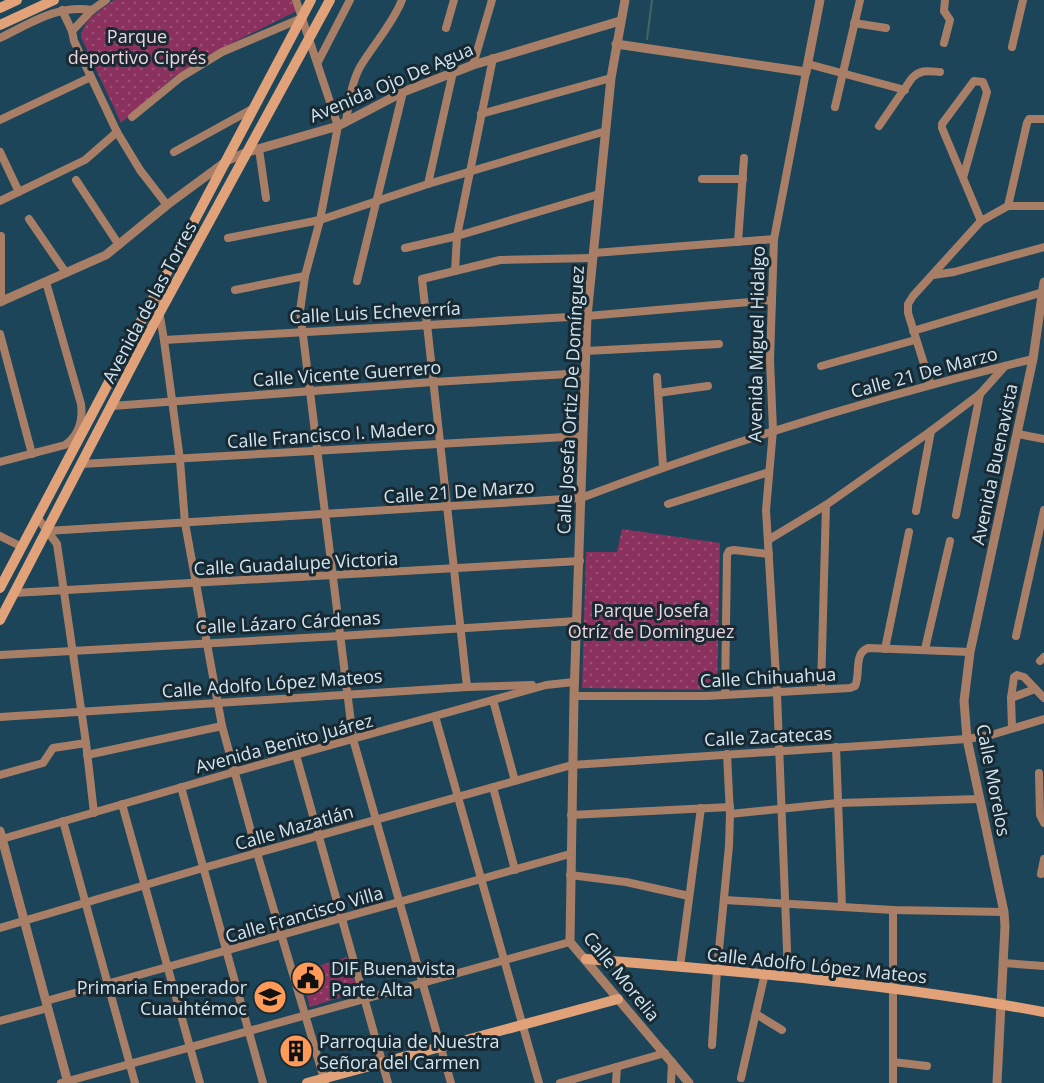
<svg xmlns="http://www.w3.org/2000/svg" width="1044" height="1083" viewBox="0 0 1044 1083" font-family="'Open Sans',sans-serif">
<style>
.park{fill:url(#park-dots)}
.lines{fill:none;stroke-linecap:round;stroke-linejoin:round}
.stream{stroke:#3f6763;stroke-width:2}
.minor{stroke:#a87f66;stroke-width:8}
.tertiary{stroke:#a87f66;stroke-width:9}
.secondary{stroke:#e1a179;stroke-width:10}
.labels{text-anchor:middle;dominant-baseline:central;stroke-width:6;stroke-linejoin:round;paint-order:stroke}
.park-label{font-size:18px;fill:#efd4de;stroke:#182932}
.street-label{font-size:18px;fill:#d1e6f3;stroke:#182932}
.poi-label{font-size:18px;fill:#d1e6f3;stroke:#182932;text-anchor:start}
</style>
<defs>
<pattern id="park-dots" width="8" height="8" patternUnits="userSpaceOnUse" patternTransform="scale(1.5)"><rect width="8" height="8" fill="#8b315e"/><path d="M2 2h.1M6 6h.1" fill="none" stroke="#9a4f76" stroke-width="1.8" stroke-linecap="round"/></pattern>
</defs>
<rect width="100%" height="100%" fill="#1c4559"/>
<g class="park">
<path d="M114,0H293L297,11L204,57L174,77L121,123L81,37C83,19 101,10 114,0Z"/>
<path d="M622,529L720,543L717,690L582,688L586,552H617Z"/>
<path d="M347,957L358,992L310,1007L305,989L318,984L312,968Z"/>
</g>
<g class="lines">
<path class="stream" d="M647,39L652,0"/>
<g class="minor">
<path d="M296,0L338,126L320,220L305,276L300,311L353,739L451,1083"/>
<path d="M62,10L72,31L74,41L117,132L140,170L167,205"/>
<path d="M854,23L886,28"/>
<path d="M446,28L454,0"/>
<path d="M72,31L92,10L106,0"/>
<path d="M0,38C29,24 58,4 92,10"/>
<path d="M944,43L950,20L944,11L945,0"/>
<path d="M1012,47L1023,0"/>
<path d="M318,62L350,0"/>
<path d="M808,64L905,90"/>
<path d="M473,65L492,0"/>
<path d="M835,107L860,0"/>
<path d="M481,114L611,78"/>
<path d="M132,117L181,77L222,52L302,18"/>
<path d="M0,120L91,77"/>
<path d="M346,121C349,103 351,84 360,67C373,45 392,25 402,0"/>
<path d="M879,126L912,78C921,69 928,71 940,72"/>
<path d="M259,149L266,198"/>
<path d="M0,152L19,192"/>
<path d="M174,152L254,108"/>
<path d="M963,178L942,128V124L974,81L983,82L987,92L963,178L981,221"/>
<path d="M702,179H743"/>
<path d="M76,180L119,245"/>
<path d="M428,184L453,72"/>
<path d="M0,201L85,160L117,132"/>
<path d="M1008,206L1027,123L1029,119H1044"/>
<path d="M29,219L66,273"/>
<path d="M1,236V302"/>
<path d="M228,238L320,220L428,184L606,131"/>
<path d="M738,242L744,158"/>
<path d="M405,248L457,236L599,194"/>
<path d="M594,253L774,239"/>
<path d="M455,271L457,236L493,58"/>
<path d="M933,275L954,272L1044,247"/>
<path d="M357,281L403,92"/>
<path d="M235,290L305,276"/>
<path d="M156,293L164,340L180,460L185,523L222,726L257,853L325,1082"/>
<path d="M913,331L1043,292"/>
<path d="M0,334L32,454"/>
<path d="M164,340L587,316L772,300"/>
<path d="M586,351L719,344"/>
<path d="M821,366L915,340"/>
<path d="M657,377L663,467"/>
<path d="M930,383L908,313V304L913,296L981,221L1008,206H1044"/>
<path d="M658,393L708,386"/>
<path d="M112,406L433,382L585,373"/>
<path d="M1018,434L1044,439"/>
<path d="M0,462L65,445C79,435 83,420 81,404L46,282"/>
<path d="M81,464L583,436"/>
<path d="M668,504L769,472"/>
<path d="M916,511L931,431"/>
<path d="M956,515L980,394"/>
<path d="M37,517L57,544L86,743L94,813"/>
<path d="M47,531L581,498C729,442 879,396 1033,359"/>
<path d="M0,536L22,547"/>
<path d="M768,540L826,505L931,431L980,394L1005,366"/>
<path d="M14,593L580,561"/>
<path d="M1016,636L1044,510"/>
<path d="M885,649L909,532"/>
<path d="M925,649L950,541"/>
<path d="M0,655L340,636L577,621"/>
<path d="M1040,661L1044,657"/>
<path d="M467,687L422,279L500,260L593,258"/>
<path d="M821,689L826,505"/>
<path d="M725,695L727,555L729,551L734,550L769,554"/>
<path d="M574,696H707L850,688L855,686C861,674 853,654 868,648L970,652"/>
<path d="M1011,698L1035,689"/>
<path d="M493,700L515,781"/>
<path d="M435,716L539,1083"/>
<path d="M0,717L467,687L532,685"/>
<path d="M1012,728L1011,698L1014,677L1017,675L1024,677L1044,698"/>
<path d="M836,747L842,907"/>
<path d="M87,755L222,726"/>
<path d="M296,755L388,1083"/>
<path d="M1039,773L1040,815L1044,823"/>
<path d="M0,775L43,763L53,748L86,743"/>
<path d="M181,787L263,1083"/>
<path d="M493,787L515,870"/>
<path d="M122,804L200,1083"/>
<path d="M730,814L838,803L980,799"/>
<path d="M571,815L730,807"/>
<path d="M63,821L135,1083"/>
<path d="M2,839L234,772L546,685L574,682"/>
<path d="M1041,874L1044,859"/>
<path d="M570,875L626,882L689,896"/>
<path d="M724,900L893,910L1004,912"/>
<path d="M0,928L203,868L572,765L967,739L991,735L1044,719"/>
<path d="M1003,963L1044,966"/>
<path d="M680,967L701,808"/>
<path d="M788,975L777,693L766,510L773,430L770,360L774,239L806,72"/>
<path d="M46,1001L570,854"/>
<path d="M756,1014L782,1030"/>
<path d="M0,1021L48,1008"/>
<path d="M712,1045L717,970L729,846L730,814L727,754"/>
<path d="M893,1062L927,1066"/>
<path d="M741,1078L765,973"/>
<path d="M61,1083L570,942"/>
<path d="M560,1083L665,1053"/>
<path d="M616,1083L617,1067"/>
<path d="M671,1083L672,1062"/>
<path d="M893,1083V910"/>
</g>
<g class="tertiary">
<path d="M625,0L611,78L587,316L574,696L570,942L689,1083"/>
<path d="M616,44L806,72L820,0"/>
<path d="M0,302L106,255L167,205L228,160L248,152L338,126L403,92L473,65L620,21"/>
<path d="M0,831L68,1083"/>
<path d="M997,1083L1005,926L1004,912L967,739L964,701L970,652L1033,359L1044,282"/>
</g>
<g class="secondary">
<path d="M0,8L17,0"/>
<path d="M0,25L54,0"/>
<path d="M0,588L311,0"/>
<path d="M0,620L160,312L330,0"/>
<path d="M586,959C740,971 892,984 1044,1012"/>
<path d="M307,1083L618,999"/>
</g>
</g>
<defs>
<symbol id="civic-disc" viewBox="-11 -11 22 22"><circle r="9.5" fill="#ff9b59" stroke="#182932"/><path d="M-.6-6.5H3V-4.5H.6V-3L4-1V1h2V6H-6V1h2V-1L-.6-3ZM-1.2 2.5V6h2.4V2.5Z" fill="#111"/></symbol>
<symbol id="school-disc" viewBox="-11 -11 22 22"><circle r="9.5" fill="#ff9b59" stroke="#182932"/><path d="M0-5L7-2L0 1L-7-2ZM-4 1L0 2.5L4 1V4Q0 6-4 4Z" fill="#111"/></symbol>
<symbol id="building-disc" viewBox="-11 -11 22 22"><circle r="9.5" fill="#ff9b59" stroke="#182932"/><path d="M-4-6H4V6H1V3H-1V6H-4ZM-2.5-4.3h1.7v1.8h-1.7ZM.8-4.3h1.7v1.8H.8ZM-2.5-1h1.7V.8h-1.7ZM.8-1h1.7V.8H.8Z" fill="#111"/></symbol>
</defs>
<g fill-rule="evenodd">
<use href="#civic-disc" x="289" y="959" width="38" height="38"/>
<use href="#school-disc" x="251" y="978" width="38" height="38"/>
<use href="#building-disc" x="277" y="1032" width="38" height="38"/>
</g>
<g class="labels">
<g class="park-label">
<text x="137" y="36">Parque<tspan x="137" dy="21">deportivo Ciprés</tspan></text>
<text x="651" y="610">Parque Josefa<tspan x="651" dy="21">Otríz de Dominguez</tspan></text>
</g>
<g class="street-label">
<text transform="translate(391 82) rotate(-23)">Avenida Ojo De Agua</text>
<text transform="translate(149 302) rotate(-62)">Avenida de las Torres</text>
<text transform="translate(375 312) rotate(-3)">Calle Luis Echeverría</text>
<text transform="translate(756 344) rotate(-89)">Avenida Miguel Hidalgo</text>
<text transform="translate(924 372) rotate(-15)">Calle 21 De Marzo</text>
<text transform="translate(347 373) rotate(-4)">Calle Vicente Guerrero</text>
<text transform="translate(570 400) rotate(-87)">Calle Josefa Ortiz De Domínguez</text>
<text transform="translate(331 434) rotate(-4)">Calle Francisco I. Madero</text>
<text transform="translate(994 464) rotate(-78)">Avenida Buenavista</text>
<text transform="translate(459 491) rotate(-4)">Calle 21 De Marzo</text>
<text transform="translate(296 563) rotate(-3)">Calle Guadalupe Victoria</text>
<text transform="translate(288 622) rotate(-3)">Calle Lázaro Cárdenas</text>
<text transform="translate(768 677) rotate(-3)">Calle Chihuahua</text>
<text transform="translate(272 683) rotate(-4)">Calle Adolfo López Mateos</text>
<text transform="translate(768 736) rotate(-3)">Calle Zacatecas</text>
<text transform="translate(284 743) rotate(-15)">Avenida Benito Juárez</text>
<text transform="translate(994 780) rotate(79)">Calle Morelos</text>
<text transform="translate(294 827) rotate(-16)">Calle Mazatlán</text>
<text transform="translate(304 914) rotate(-16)">Calle Francisco Villa</text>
<text transform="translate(817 965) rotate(6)">Calle Adolfo López Mateos</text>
<text transform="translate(622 976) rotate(51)">Calle Morelia</text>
</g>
<g class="poi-label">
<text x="331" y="968">DIF Buenavista<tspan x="331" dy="21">Parte Alta</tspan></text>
<text x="247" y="987" text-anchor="end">Primaria Emperador<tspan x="247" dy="21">Cuauhtémoc</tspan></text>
<text x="319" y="1041">Parroquia de Nuestra<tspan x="319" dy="21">Señora del Carmen</tspan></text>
</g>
</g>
</svg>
